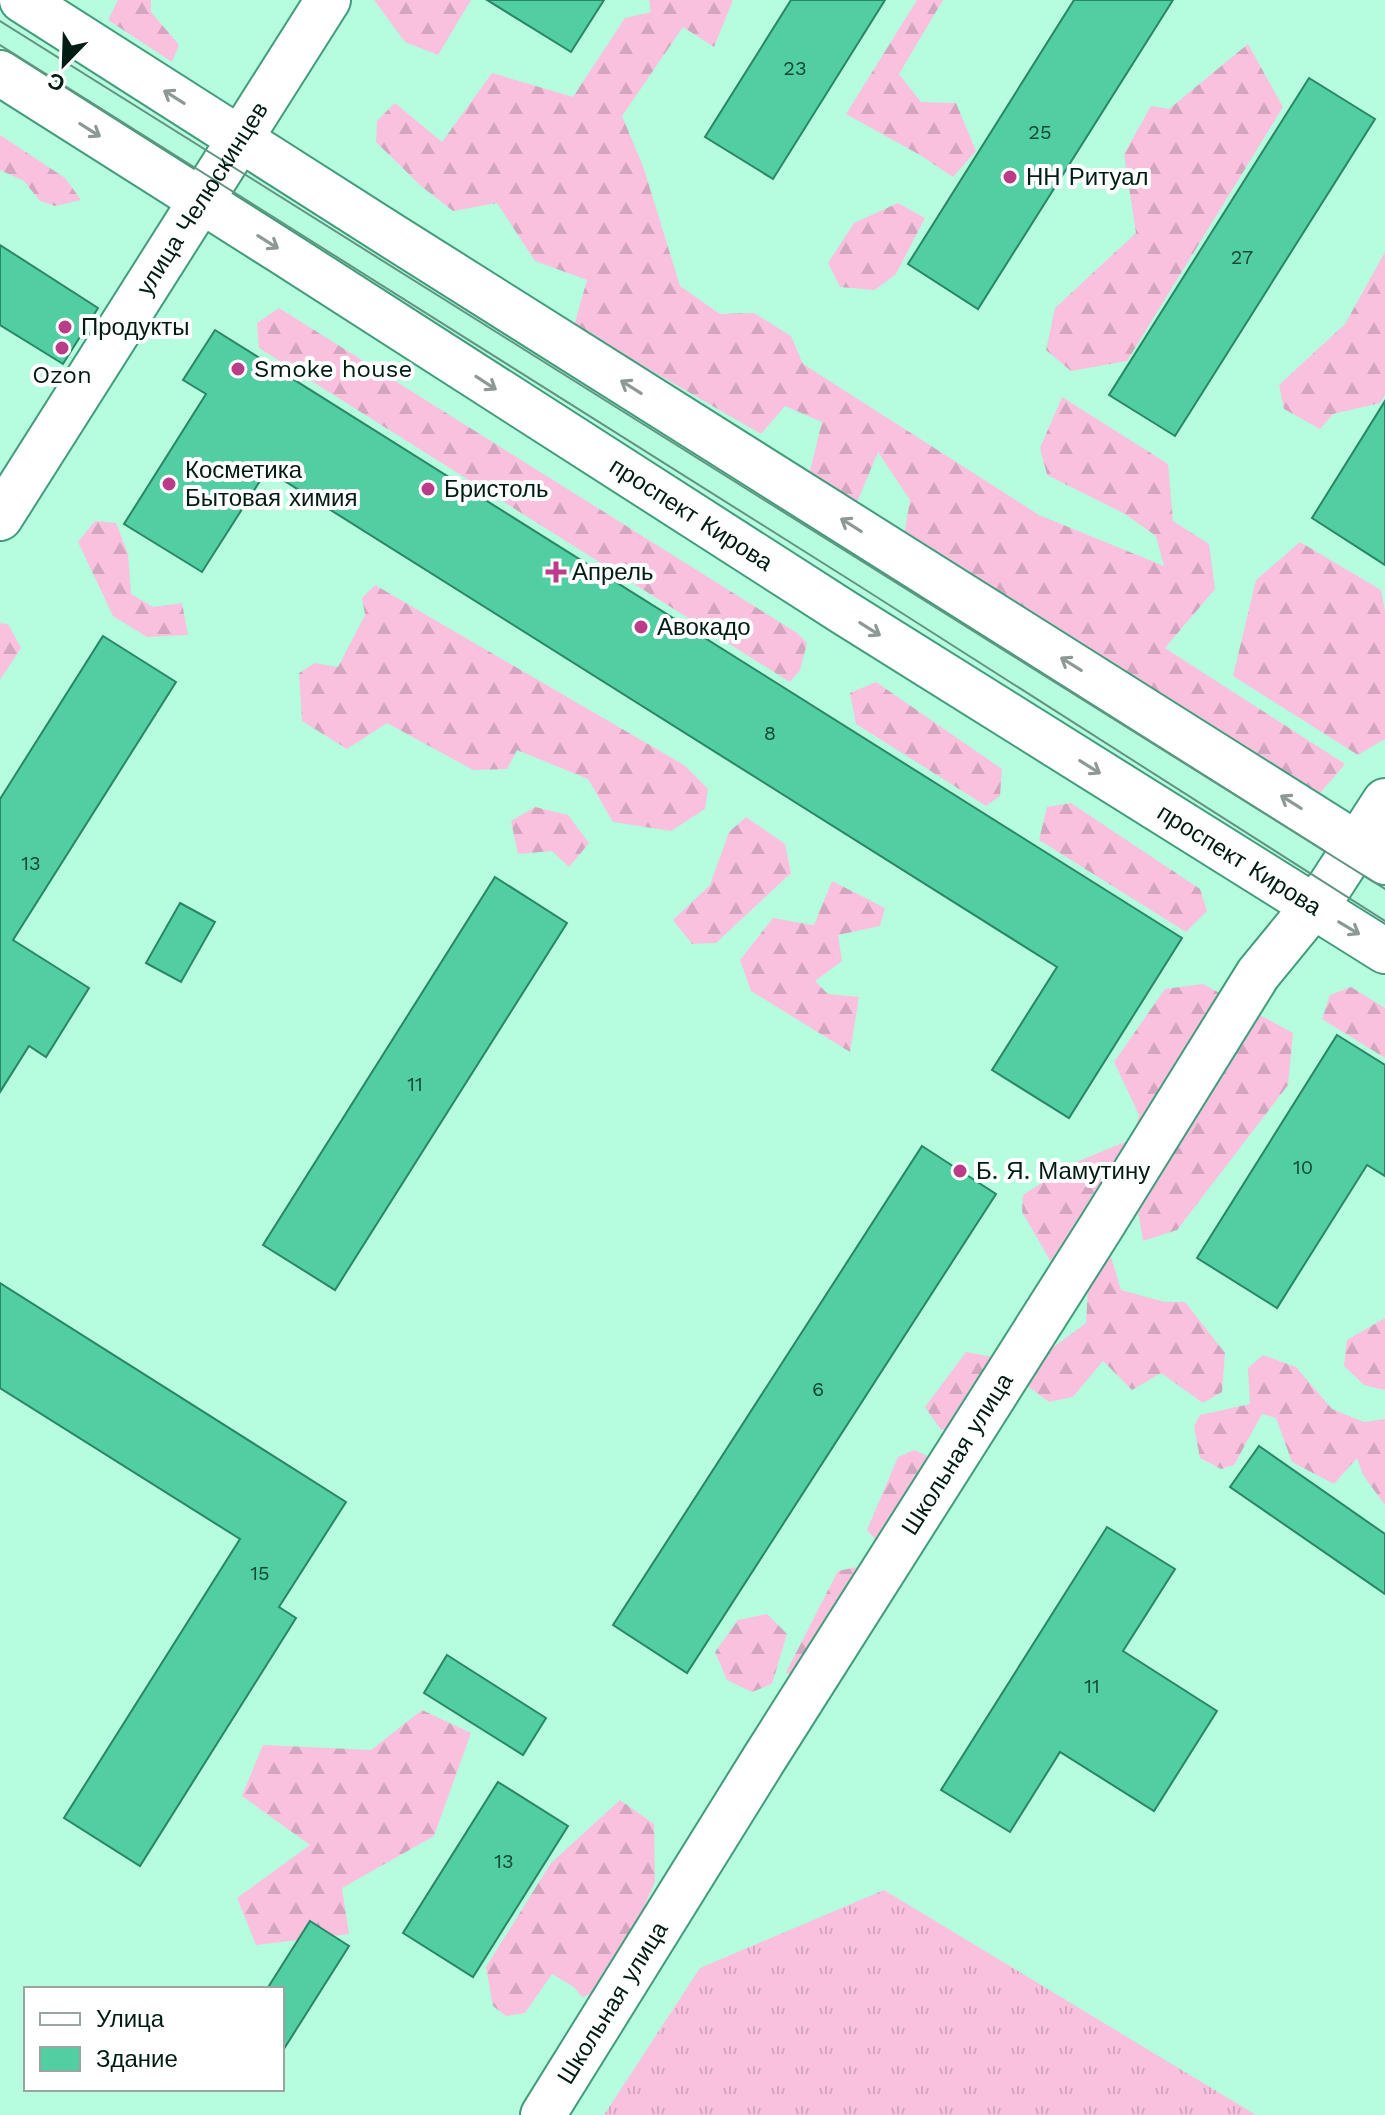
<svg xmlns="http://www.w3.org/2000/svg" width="1385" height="2115" viewBox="0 0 1385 2115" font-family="'Work Sans',sans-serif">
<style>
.grass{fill:url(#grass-tufts)}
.forest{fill:url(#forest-firs)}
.building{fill:#51cea2;stroke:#298667;stroke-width:2}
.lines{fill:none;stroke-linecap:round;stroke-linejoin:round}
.minor-casing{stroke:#429c7c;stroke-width:48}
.tertiary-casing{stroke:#429c7c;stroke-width:48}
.minor{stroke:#fff;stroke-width:44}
.tertiary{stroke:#fff;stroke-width:44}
.tram{stroke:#629580;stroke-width:2}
.oneway{stroke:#8d9995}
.poi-dot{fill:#bb3d8a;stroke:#fff;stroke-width:3}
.labels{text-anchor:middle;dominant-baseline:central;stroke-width:8;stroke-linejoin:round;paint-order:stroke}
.number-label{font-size:20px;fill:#154937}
.poi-label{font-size:24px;fill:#011d13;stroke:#fff;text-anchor:start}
.street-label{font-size:24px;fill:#011d13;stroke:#fff}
</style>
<defs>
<pattern id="grass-tufts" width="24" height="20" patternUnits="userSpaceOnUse" patternTransform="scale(2)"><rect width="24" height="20" fill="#fac1de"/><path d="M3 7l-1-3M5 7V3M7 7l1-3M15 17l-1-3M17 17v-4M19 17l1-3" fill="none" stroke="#d4a5be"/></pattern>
<pattern id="forest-firs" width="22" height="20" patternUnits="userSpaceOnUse" patternTransform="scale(2)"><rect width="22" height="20" fill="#fac1de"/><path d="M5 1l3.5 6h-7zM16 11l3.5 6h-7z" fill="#d4a5be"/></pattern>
</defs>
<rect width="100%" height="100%" fill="#b6fcde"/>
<path class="grass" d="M884,1890L1256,2115H604L700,1968Z"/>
<g class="forest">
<path d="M118,0H151V12L179,45L172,62L108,20Z"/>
<path d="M374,0H471L438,55L405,42Z"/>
<path d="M649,0H733L714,47L683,27L622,116L643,166L680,286L720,314L754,313L791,336L803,364L1039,515L1164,566L1156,536L1125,514L1047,475L1040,448L1062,397L1168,464L1173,521L1209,544L1215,589L1165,648L1345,764L1316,798L904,536L910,500L878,452L855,507L806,487L822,422L785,406L761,434L574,326L587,280L535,261L497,203L453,211L421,186L376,142L377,121L395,103L442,142L492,73L573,97L625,18L651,12Z"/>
<path d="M917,0H943L899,74L921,102L956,103L976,151L953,177L920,155L846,114Z"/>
<path d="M1248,44L1283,107L1127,361L1071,371L1046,350L1055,308L1136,233L1124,154L1151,106L1169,109Z"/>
<path d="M0,135L65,178L81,200L55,206L40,201L24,181L0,170Z"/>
<path d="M898,203L925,218L896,274L875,290L840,287L828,263L854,223Z"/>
<path d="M1385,252V395L1380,403L1333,414L1320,429L1284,409L1279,385L1345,324Z"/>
<path d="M279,308L797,633L807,643L800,670L790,682L259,348L257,323Z"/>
<path d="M95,521L116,523L128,554L131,594L153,607L182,603L188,635L147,637L113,616L78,542Z"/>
<path d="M1300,542L1381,590L1385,611V740H1383L1358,755L1233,676L1256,580Z"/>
<path d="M375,585L684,765L708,789L705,809L671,831L613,822L588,779L517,750L507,769L473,770L387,723L347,749L302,721L299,673L315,663L338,667L365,615L362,598Z"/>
<path d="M0,623L8,624L21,648L0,680Z"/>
<path d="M876,682L1002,769L1000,796L986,806L856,724L850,693Z"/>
<path d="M1071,803L1200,889L1207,911L1186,932L1039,840L1047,807Z"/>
<path d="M535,807L568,815L589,843L569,867L552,851L518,854L511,821Z"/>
<path d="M746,817L785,844L791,873L716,943L692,944L673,920L710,885L729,832Z"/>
<path d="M832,881L885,908L880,926L838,935L842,961L815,981L828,994L859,997L850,1052L751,991L740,960L773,918L814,925Z"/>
<path d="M1203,984L1293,1033L1288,1085L1177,1230L1143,1241L1137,1205L1117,1186L1092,1194L1121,1290L1165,1302H1185L1225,1353L1222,1392L1203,1403L1161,1373L1132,1390L1103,1361L1073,1397L1049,1402L1029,1387L1005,1341L1019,1311L1040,1357L1086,1323L1088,1288L1054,1267L1022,1212L1023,1195L1069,1165L1132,1139L1139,1115L1114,1062L1165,989Z"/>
<path d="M1351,987L1385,1008V1058L1322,1019L1330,995Z"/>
<path d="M1385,1318V1390H1384L1364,1385L1344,1366L1347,1340Z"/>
<path d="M966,1352L999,1358L971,1424L941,1430L925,1407Z"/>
<path d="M1263,1355L1296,1367L1332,1409L1364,1422L1385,1419V1505L1363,1475L1357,1458L1334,1484L1292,1462L1276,1418L1262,1414L1234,1465L1221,1469L1200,1458L1194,1426L1200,1415L1250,1404L1248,1368Z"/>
<path d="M914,1450L936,1460L886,1551L867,1530L898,1457Z"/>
<path d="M862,1566L804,1688L786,1672L838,1571Z"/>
<path d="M767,1614L787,1634L772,1684L752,1692L727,1680L715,1652L738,1620Z"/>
<path d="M422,1710L471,1733L434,1836L342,1888L349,1934L256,1945L237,1898L310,1845L242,1796L263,1745L371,1750Z"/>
<path d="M620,1800L654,1824L655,1882L636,1925L594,1993L582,1997L574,1987L552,1974L525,2013L506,2016L493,2006L486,1967L551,1863Z"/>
</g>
<g class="building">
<path d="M487,0H604L571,52Z"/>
<path d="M791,0H885L773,179L705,137Z"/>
<path d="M1074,0H1173L978,309L908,264Z"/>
<path d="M1309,78L1375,119L1175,436L1109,395Z"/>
<path d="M0,245L98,308L63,364L0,325Z"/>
<path d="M215,330L1182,938L1069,1118L992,1070L1057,967L267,470L202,572L124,524L206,394L183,380Z"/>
<path d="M1385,401V565L1312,518Z"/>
<path d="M103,636L176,682L13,940L89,988L46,1057L29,1046L0,1092V799Z"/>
<path d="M495,877L567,923L335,1290L263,1245Z"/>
<path d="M180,903L215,922L181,982L146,963Z"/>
<path d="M1337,1035L1385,1065V1176L1367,1165L1277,1308L1197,1258Z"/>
<path d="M922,1146L996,1194L687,1673L613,1625Z"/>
<path d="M0,1283L346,1502L279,1607L296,1618L140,1866L64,1818L240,1539L0,1388Z"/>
<path d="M1259,1446L1385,1534V1594L1230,1487Z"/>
<path d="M1107,1527L1175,1569L1123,1651L1217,1711L1154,1811L1060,1752L1010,1832L941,1790Z"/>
<path d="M447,1655L546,1718L523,1755L424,1693Z"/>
<path d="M498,1782L568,1826L473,1977L403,1933Z"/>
<path d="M310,1921L349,1946L282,2052V1989H267Z"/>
</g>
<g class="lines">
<defs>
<g id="minor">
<path id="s1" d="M0,518L328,0"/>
<path id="s2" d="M543,2115L764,1759L1101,1227L1258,974L1330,886L1385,801"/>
</g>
<g id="tertiary">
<path d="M22,0L389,234L1385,862"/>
<path id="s3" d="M0,73L284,253L845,613L1385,951"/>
</g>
</defs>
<use href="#minor" class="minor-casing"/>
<use href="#tertiary" class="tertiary-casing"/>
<use href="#minor" class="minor"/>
<use href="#tertiary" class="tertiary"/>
<g class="tram">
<path d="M0,21L1385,889"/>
<path d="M0,45L861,587L1385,921"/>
</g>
</g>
<defs><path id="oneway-shaft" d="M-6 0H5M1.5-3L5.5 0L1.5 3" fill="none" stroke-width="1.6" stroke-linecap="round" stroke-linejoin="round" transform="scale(2)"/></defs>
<g class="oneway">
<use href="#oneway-shaft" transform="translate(174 97) rotate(-148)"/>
<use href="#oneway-shaft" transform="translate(90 130) rotate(32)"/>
<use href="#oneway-shaft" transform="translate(268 242) rotate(32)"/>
<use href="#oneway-shaft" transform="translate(486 383) rotate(33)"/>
<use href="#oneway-shaft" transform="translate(631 387) rotate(-148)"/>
<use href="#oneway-shaft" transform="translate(851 525) rotate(-148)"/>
<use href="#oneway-shaft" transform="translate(870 629) rotate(32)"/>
<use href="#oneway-shaft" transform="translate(1071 664) rotate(-148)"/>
<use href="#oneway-shaft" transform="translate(1090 767) rotate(32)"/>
<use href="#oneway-shaft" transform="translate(1291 802) rotate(-148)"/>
<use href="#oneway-shaft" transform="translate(1349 928) rotate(31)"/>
</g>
<g class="poi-dot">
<circle cx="1010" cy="177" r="8"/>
<circle cx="65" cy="327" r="8"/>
<circle cx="62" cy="348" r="8"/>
<circle cx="238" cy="369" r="8"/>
<circle cx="169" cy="484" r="8"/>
<circle cx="428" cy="489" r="8"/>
<path d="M552 560h8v8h8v8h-8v8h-8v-8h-8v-8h8z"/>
<circle cx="641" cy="627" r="8"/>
<circle cx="960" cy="1171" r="8"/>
</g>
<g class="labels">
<g class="number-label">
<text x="795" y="68">23</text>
<text x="1040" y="132">25</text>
<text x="1242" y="257">27</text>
<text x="770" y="733">8</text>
<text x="31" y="863">13</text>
<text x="415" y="1084">11</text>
<text x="1303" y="1167">10</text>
<text x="818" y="1389">6</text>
<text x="260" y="1573">15</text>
<text x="1092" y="1686">11</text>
<text x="504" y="1861">13</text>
</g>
<g class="poi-label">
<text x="1026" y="177">НН Ритуал</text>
<text x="81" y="327">Продукты</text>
<text x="254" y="369">Smoke house</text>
<text x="62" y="375" text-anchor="middle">Ozon</text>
<text x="185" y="470">Косметика<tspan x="185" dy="28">Бытовая химия</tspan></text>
<text x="444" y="489">Бристоль</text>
<text x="572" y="572">Апрель</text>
<text x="657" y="627">Авокадо</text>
<text x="976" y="1171">Б. Я. Мамутину</text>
</g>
<g class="street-label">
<text stroke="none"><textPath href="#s1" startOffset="378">улица Челюскинцев</textPath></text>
<text stroke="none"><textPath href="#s3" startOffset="820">проспект Кирова</textPath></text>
<text stroke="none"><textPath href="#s3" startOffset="1468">проспект Кирова</textPath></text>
<text stroke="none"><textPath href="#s2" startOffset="780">Школьная улица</textPath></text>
<text stroke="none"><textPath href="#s2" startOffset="132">Школьная улица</textPath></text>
</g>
</g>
<rect x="24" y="1987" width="260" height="104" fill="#ffffff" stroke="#99a5a1" stroke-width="2"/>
<rect x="40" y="2013" width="40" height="12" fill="#ffffff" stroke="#99a5a1" stroke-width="2"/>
<text x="96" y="2027" font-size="24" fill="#011d13">Улица</text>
<rect x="40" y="2047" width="40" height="24" fill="#51cea2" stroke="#99a5a1" stroke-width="2"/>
<text x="96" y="2067" font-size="24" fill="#011d13">Здание</text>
<g transform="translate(64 64) rotate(203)" stroke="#ffffff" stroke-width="6" paint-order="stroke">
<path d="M0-6L14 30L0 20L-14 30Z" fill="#011d13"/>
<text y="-12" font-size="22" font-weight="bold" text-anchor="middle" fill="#011d13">С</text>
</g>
</svg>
